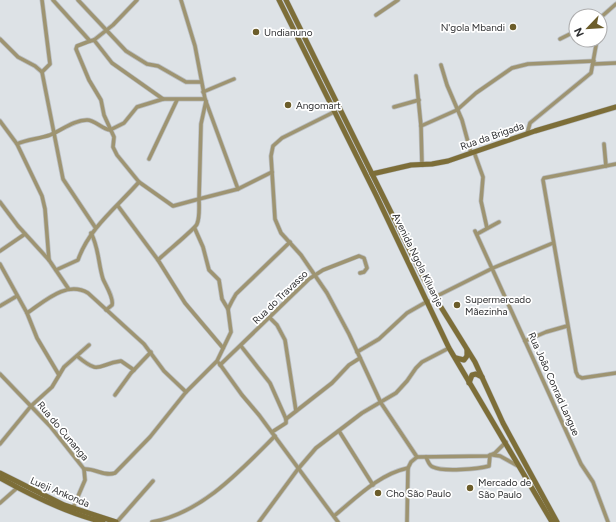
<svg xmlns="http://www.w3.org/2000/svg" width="616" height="522" viewBox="0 0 616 522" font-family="Figtree,sans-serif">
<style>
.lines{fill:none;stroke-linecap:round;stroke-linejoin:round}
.street-casing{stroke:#babec2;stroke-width:5}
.secondary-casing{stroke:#babec2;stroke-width:6}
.street{stroke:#9e9471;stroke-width:3.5}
.secondary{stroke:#7d6e38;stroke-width:5}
.poi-dot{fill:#6c5d2a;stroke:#fff;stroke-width:1.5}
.labels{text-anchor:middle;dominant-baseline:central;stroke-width:3.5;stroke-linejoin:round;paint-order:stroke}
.poi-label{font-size:10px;fill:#2f3032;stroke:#fff;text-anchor:start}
.street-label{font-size:10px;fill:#2f3032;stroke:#fff}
</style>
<rect width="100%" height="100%" fill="#dde2e6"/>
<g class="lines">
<defs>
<g id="street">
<path d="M42,0L50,64L42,72"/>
<path d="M53,0L90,41L94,40L112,63L163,99H205"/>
<path d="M78,0L126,51L147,64L158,66L186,82H201"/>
<path d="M181,0L195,46L205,99L238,189L272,172"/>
<path d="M376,15L398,0"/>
<path d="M600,18L616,4"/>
<path d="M0,39L18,57L35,66L42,72L63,179L95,227"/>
<path d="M560,39L576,31"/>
<path d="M94,40L113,25L137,0"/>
<path d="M90,41L77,46L76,49L89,80L101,100L104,115L114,137L113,147L117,155L139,182L173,206L199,199L201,124L206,101"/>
<path d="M594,64L616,63"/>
<path d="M441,65L447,85L462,120L471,153"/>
<path d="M416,76L421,126L422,165"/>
<path d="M203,92L234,79"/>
<path d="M394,107L419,100"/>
<path d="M334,112L282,138L273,146L271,156L275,219L281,233L301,255L327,293L349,334L381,403L417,457"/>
<path d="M0,121L17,144L42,196L45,209L49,260"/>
<path d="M421,126L457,110L476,93L512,68L528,64L594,61"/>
<path d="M527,134L530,123L591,73L597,40"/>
<path d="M17,144C27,139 39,139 50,135C62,130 74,120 87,120C95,120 102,129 110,130L124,123L137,107L163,99"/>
<path d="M604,144L606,166"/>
<path d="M474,152L483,177L481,201L487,228"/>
<path d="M149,159L177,100"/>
<path d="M616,164L544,178L543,180L576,372L578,376L582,378L616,373"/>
<path d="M0,202L18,226L49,260L68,288"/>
<path d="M118,206L158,260L185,303L223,348"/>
<path d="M195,229L203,247L209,270L219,280L222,299L228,309"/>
<path d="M475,231L581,464L593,482L608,522"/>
<path d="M91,233C99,248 98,263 103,279C106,286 114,298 112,305L106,310"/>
<path d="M477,234L499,222"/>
<path d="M0,251L25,234"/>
<path d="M158,260C165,253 195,229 197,224C200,217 199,207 199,199L238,189"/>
<path d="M0,264L27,313C44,302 66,280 88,293L144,344L164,371L186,392"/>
<path d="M56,270L78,260C89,228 117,207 139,182"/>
<path d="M435,297L493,268L553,243"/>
<path d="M0,306L17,296"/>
<path d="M27,313L37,338L59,375"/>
<path d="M269,317L277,325L285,340L296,411"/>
<path d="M525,341L546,332L567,326"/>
<path d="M241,346L270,383L286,419L332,383L349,365L360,358"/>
<path d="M357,352L379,339L407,313L428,301"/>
<path d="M77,356C101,376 97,364 121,361L134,370"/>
<path d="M219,363L242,395L259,415L338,522"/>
<path d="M220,365L309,279L323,270L359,256L364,258L367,268L364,272L360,273"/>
<path d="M0,374L50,426L84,469L85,480L73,508"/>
<path d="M115,395L131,373L151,352"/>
<path d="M339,431L373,485"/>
<path d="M272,432L286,423V419"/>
<path d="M0,444L31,406L52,387L64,367L89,345"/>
<path d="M493,455L500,456L518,466"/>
<path d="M426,457C428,461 429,466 433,467C443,472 478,469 489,466L490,455"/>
<path d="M84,469C95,468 104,477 115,473L150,437L186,392L217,361L231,332L228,309L232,301L236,294L290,242"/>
<path d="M0,503L17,488"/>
<path d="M334,516C356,498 379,474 408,468"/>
<path d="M117,522L153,481"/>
<path d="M152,522C202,513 240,471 275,436"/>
<path d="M259,522L298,469L316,448L362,413L396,393L407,381L416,368L422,362L449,348"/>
<path d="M407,522L408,468L411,462L417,457L488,456L495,453L506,442"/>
</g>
<g id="secondary">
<path d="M279,0L376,195L449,348L552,522"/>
<path d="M286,0L426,283L475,362L503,423L557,522"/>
<path d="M372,174L411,165L432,164L448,161L535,131L616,107"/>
<path d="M456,358L464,360L467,356V350"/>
<path d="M469,383L472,375L476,374L482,377"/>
<path d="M0,473L64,505L116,522"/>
<path d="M0,478C32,496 67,513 103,522"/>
</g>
</defs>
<use href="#street" class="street-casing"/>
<use href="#secondary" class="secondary-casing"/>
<use href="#street" class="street"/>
<use href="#secondary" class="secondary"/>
</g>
<g class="poi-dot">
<circle cx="513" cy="27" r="4"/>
<circle cx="256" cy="32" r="4"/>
<circle cx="288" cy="105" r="4"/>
<circle cx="457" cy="305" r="4"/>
<circle cx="470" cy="488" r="4"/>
<circle cx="378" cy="493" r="4"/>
</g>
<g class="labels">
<g class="poi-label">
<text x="505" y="27" text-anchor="end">N'gola Mbandi</text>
<text x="264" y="32">Undianuno</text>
<text x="296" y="105">Angomart</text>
<text x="465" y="299">Supermercado<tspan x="465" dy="12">Mãezinha</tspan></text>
<text x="478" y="482">Mercado de<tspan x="478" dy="12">São Paulo</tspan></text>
<text x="386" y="493">Cho São Paulo</text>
</g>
<g class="street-label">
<text transform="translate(492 136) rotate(-19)">Rua da Brigada</text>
<text transform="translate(418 260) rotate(64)">Avenida Ngola Kiluanje</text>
<text transform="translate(280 297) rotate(-44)">Rua do Travasso</text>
<text transform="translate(554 384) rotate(66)">Rua João Conrad Langue</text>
<text transform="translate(63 431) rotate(50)">Rua do Cunanga</text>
<text transform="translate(60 492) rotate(23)">Lueji Ankonda</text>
</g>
</g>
<g transform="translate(588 28) rotate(245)"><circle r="19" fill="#ffffff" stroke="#acacad"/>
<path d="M0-3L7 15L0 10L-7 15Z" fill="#6c5d2a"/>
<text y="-6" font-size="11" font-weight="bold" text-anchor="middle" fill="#2f3032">N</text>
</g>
</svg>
